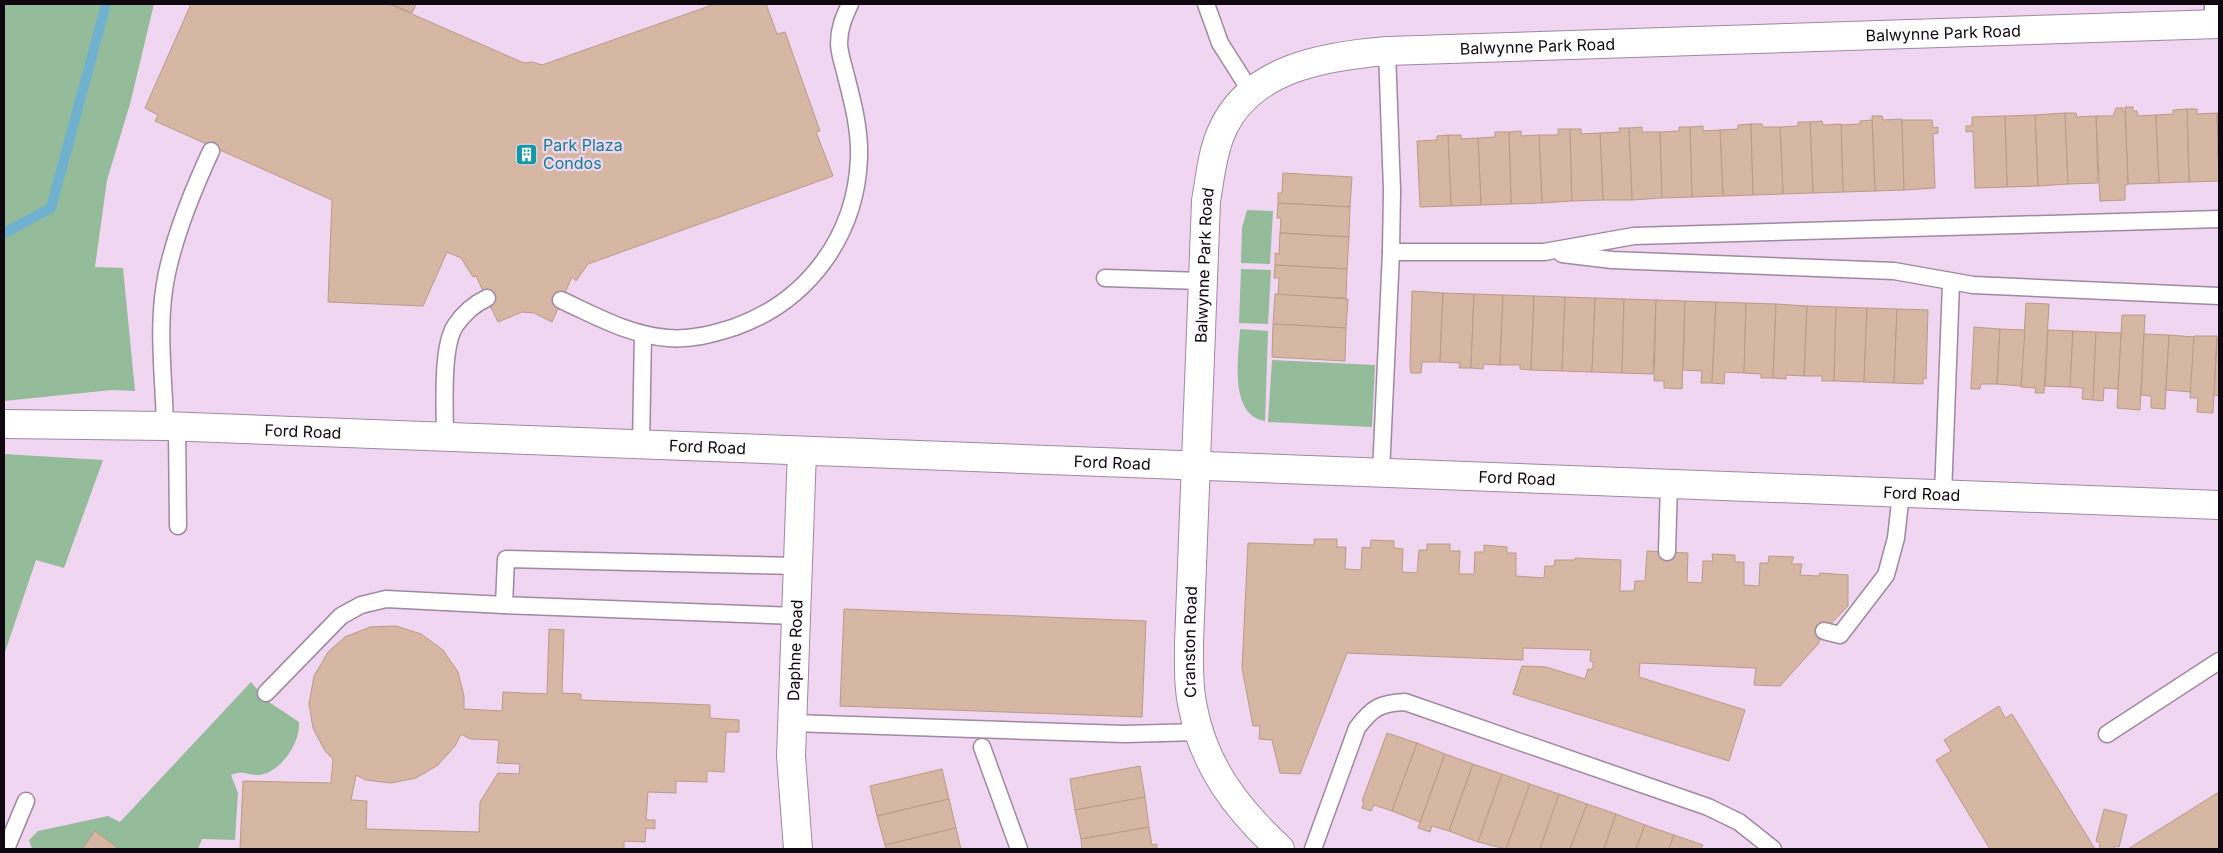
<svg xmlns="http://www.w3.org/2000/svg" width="2223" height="853" viewBox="0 0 2223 853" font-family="Inter,sans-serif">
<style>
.green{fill:#94bc9a}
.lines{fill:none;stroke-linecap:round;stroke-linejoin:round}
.stream{stroke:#70b1cf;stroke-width:10}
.building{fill:#d6b7a3;stroke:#ba9b87;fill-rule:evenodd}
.service-casing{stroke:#a088a1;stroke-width:19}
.minor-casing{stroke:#a088a1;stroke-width:30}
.secondary-casing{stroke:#a088a1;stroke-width:30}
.service{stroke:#fff;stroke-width:16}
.minor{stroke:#fff;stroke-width:28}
.secondary{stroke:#fff;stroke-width:28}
.labels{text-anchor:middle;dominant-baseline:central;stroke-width:4.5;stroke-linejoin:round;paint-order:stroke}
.street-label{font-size:16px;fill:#100811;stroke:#f0d6f1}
.culture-label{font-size:16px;fill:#0d838f;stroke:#f0d6f1;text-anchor:start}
</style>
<rect width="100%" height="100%" fill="#f0d6f1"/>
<g class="green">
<path d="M4,4H154L130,104L107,180L95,267L123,268L135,391L112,390L4,401Z"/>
<path d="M1247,210L1273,211L1270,264L1241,263L1242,228Z"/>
<path d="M1241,269L1271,270L1268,324L1239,323Z"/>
<path d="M1240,329L1268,331L1265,421C1228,415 1239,355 1240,329Z"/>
<path d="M1272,360L1375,365L1372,427L1268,422Z"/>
<path d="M4,454L103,460L64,568L36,560L4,655Z"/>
<path d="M251,682L266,700L299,722C301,742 280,774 258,775C247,775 243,770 231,775L238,793L235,840L202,839L198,849H32L29,840L38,831L108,816L120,822Z"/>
</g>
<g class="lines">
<path class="stream" d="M4,233L51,208L106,4"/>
</g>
<g class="building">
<path d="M191,4H389L524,63L532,62L542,65L715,4H766L777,34L785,32L820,131L816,132L833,176L588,264L576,281L572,277L552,322L534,313L522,312L498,322L476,276L473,277L461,258L447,252L423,306L328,302L332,200L155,121L158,115L145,108Z"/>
<path d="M391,4H416L412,13Z"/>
<path d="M2125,107H2133V111H2137L2138,116L2156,115L2159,183L2128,184Z"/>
<path d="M2116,108H2123V112L2125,111L2128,184L2125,186V200L2100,201L2096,116H2113Z"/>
<path d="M2187,109H2197V114L2217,113L2219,181L2189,182Z"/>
<path d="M2187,109L2189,182L2159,183L2156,115L2173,114V110Z"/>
<path d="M2065,113L2068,184L2038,186L2035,115Z"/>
<path d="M2065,113H2076L2077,117L2096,116L2098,183L2068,184Z"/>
<path d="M2217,113H2219V178Z"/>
<path d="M2035,115L2038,186L2007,187L2005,116Z"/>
<path d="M1872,116H1882L1883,120L1902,119L1904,190L1875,191Z"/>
<path d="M2005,116L2007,187L1975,188L1973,131L1966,132V126H1972V117Z"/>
<path d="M1872,120L1875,191L1843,192L1841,125L1860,124V121Z"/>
<path d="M1902,120H1932L1933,128L1938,127V133L1933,134L1935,188L1904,190Z"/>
<path d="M1822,121L1823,125L1841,124L1843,192L1813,193L1810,122Z"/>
<path d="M1798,122H1810L1813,193L1783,194L1780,127L1798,126Z"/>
<path d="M1751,124L1753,195L1723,196L1720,130L1738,129V125Z"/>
<path d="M1751,124H1762L1763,127H1780L1783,194L1753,195Z"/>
<path d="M1703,126V131L1720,130L1723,196L1692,197L1690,127Z"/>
<path d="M1642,127V132H1660L1662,198L1632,200L1629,128Z"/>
<path d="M1679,127H1690L1692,197L1662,198L1660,132L1679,131Z"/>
<path d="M1619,128H1629L1632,200H1603L1600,133L1620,132Z"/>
<path d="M1558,129H1570L1572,201L1542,203L1539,135H1558Z"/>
<path d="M1570,129H1581V134L1600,133L1603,200L1572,201Z"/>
<path d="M1521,131V136L1539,135L1542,203L1511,204L1509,132Z"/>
<path d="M1495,132H1509L1511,204L1481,205L1478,138L1495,137Z"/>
<path d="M1448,135H1461V139L1478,138L1481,205L1451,206Z"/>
<path d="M1448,135L1451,206L1420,207L1417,141L1437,140V136Z"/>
<path d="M1283,173L1352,177L1350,207L1278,203V193H1282Z"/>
<path d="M1278,203L1350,207L1349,237L1280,233L1281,218H1277Z"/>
<path d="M1280,233L1349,237L1347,269L1275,265V253L1279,254Z"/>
<path d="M1275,265L1347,269L1346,298L1278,295L1279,278H1274Z"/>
<path d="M1412,291L1443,293L1440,362H1422L1421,373H1411L1410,366Z"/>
<path d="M1443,293L1474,294L1471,368H1459L1460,363L1440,362Z"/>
<path d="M1275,294L1348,299L1346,328L1273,324Z"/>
<path d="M1474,294L1503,295L1500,365L1484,364L1483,369L1471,368Z"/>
<path d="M1503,295L1534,296L1531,370L1520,369V365H1500Z"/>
<path d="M1534,296L1565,297L1562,371L1531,370Z"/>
<path d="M1565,297L1595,298L1592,372L1562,371Z"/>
<path d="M1595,298L1624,299L1622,373L1592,372Z"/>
<path d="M1624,299L1656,300L1653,374L1622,373Z"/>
<path d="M1656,300L1685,301L1682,389L1664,388V381H1654Z"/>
<path d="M1685,301L1716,302L1712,383H1701L1702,371L1683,370Z"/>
<path d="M1716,302L1746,303L1744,373L1725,372L1724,384L1712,383Z"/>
<path d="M1746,303L1776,304L1773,378H1761V374L1744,373Z"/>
<path d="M2026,303L2049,304L2044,393H2035L2036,388L2021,387Z"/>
<path d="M1776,304L1807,306L1804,376L1786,375V379L1773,378Z"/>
<path d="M1807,306L1836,307L1834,381H1822V376H1804Z"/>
<path d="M1836,307L1867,308L1864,382L1834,381Z"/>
<path d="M1867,308L1897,309L1894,383L1864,382Z"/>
<path d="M1897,309L1928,310L1926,379L1923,378V384L1894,383Z"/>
<path d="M2122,315H2145L2140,410L2117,408Z"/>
<path d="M1273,324L1346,328L1345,361L1272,357Z"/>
<path d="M1974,327L2000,329L1997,384H1981L1980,389H1971Z"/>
<path d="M2000,329L2025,330L2021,386L1997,384Z"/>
<path d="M2048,330L2073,331L2070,387L2045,386Z"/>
<path d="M2073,331L2096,332L2093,400L2082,399L2083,388L2070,387Z"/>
<path d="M2096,332L2121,333L2118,389L2104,388L2103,401L2093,400Z"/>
<path d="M2144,334L2169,335L2165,409L2151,408V396L2141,395Z"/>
<path d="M2169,335L2194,337L2191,392L2166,390Z"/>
<path d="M2194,336H2217L2213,413L2197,412L2198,398H2190Z"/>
<path d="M2217,339H2219V396L2214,395Z"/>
<path d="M1314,539H1337V547H1346L1345,569L1361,570L1362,547L1370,548L1371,540L1394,541V548L1403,549L1402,572L1417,573L1419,550H1427V544H1450V551H1460L1459,574H1474L1475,552H1484V545L1507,547V553H1516V576L1544,578L1545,566H1554L1555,560H1575V558L1621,560L1620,591H1634L1635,581H1645L1647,551L1688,553L1687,582L1702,583L1703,561H1713L1712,554L1735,555V562H1744V585L1759,586L1760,563H1768L1769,556L1794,557L1791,564H1802L1800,575L1819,576L1820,573L1848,575V606L1820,635L1819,643L1780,686L1754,685L1756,668L1640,663L1639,677L1745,710L1729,761L1513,694L1522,666L1546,667L1585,679L1588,669H1593V662L1590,661L1591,650L1523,648V660L1347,653L1300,774L1280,773L1272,740L1259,739L1260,726H1253L1242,668L1248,543L1314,545Z"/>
<path d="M844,609L1146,621L1142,717L840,706Z"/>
<path d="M396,626L421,634L443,650L458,672L464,696V709L502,711L503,692L547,694L549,629L564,630L562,693L581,694V700L710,705V718L739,720V732H726L724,772L707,771V782L676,781V793L648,792L646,820H655V829L646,828L645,842L624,841V849H240L243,781L331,783L333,759L325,751L313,728L309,704L314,676L328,652L345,637L370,627ZM461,734L470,739L499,740L497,763L520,764L519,774L498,773L480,802L479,832L366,829L367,801L351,800L356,775L366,780L391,783L416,778L438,765L455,746Z"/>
<path d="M1999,706L2005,718L2012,714L2095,849H1990L1936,760L1951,751L1944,740Z"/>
<path d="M1387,733L1417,743L1392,811L1374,805L1371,811L1362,808L1364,802L1362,801Z"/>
<path d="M1417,743L1445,754L1420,822L1392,811Z"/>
<path d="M1445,754L1473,764L1449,831L1432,826L1430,832L1418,828Z"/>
<path d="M1473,764L1502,774L1478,842L1449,831Z"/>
<path d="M1140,766L1145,797L1075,810L1070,779Z"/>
<path d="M942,769L949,799L877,816L870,786Z"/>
<path d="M1502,774L1530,784L1506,849L1478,842Z"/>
<path d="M1530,784L1559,794L1540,849H1506Z"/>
<path d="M2219,792V849H2128Z"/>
<path d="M1559,794L1587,804L1570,849H1540Z"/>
<path d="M1145,797L1149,827L1081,839L1075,810Z"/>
<path d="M949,799L956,828L885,845L877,816Z"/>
<path d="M1587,804L1616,814L1604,849H1570Z"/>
<path d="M2104,809L2127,815L2119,847L2115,846L2114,849H2099L2100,843L2096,841Z"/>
<path d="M1616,814L1645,825L1636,849H1604Z"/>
<path d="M1645,825L1674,835L1669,849H1636Z"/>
<path d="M1149,827L1152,845L1157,844V849H1082L1081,839Z"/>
<path d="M956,828L961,849H886L885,845Z"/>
<path d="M95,831L119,849H82Z"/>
<path d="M1674,835L1703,845L1701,849H1669Z"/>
</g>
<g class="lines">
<defs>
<g id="service">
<path d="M1206,4L1220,43L1251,92"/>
<path d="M2213,4V24"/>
<path d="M1391,252H1544L1634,236L2219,219"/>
<path d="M1562,254L1612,260L1894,271L1973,285L2219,296"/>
<path d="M1105,278L1201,281"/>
<path d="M561,300C596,316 629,335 668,338C691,340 713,334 735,327C808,301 856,236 859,158C860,130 853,103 846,76C844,66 839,54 839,43C839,28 844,17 850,4"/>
<path d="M165,426C164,376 156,323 167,273C176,231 193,190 211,151"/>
<path d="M177,427L178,526"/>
<path d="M445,437C445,409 441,348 455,326C463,314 474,304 487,298"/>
<path d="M641,445L643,334"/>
<path d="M1381,473L1391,252L1392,190L1387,51"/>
<path d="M1943,495L1951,283"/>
<path d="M1667,552L1669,484"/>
<path d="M796,616L504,605L506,559L798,566"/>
<path d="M1824,631L1840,635L1886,575L1896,538L1901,493"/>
<path d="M266,693L341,616L361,605L386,599L504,605"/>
<path d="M792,723L1125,734L1198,732"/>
<path d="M2107,734L2219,661"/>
<path d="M982,747L1019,849"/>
<path d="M6,849L26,801"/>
<path d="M1313,849L1357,728C1372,708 1380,703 1405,702L1708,807L1739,822L1773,849"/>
</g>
<g id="minor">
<path id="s1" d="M798,849L791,756L802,451"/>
<path id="s2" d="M1280,849C1238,810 1204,767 1193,708C1188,687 1189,665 1189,643L1206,201C1210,178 1212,154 1221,133C1248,68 1325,56 1387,51L2219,24"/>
</g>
<g id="secondary">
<path id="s3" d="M4,424L165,426L2219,505"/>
</g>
</defs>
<use href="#service" class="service-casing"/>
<use href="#minor" class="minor-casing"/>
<use href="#secondary" class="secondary-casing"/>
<use href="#service" class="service"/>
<use href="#minor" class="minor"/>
<use href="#secondary" class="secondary"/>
</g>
<defs>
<symbol id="building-square" viewBox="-11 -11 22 22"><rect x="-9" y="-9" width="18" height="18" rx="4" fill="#0f9aa8" stroke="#f0d6f1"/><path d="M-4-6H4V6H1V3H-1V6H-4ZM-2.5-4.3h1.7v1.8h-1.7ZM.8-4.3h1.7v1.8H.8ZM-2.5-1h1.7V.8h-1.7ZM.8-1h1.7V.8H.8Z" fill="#fff"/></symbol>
</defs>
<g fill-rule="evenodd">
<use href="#building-square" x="514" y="142" width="25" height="25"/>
</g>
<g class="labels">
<g class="street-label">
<text stroke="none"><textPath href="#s2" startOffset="1498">Balwynne Park Road</textPath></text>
<text stroke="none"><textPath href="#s2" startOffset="1092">Balwynne Park Road</textPath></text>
<text stroke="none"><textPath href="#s2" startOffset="612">Balwynne Park Road</textPath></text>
<text stroke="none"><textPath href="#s3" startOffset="299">Ford Road</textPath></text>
<text stroke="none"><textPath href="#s3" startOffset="704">Ford Road</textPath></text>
<text stroke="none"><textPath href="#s3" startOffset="1109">Ford Road</textPath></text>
<text stroke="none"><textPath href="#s3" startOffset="1514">Ford Road</textPath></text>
<text stroke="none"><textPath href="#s3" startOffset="1919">Ford Road</textPath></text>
<text stroke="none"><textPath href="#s2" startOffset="235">Cranston Road</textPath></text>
<text stroke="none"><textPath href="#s1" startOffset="199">Daphne Road</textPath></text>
</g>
<g class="culture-label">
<text x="543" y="145">Park Plaza<tspan x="543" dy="18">Condos</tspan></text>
</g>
</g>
<rect width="2223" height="853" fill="none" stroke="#100811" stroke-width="10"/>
</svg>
